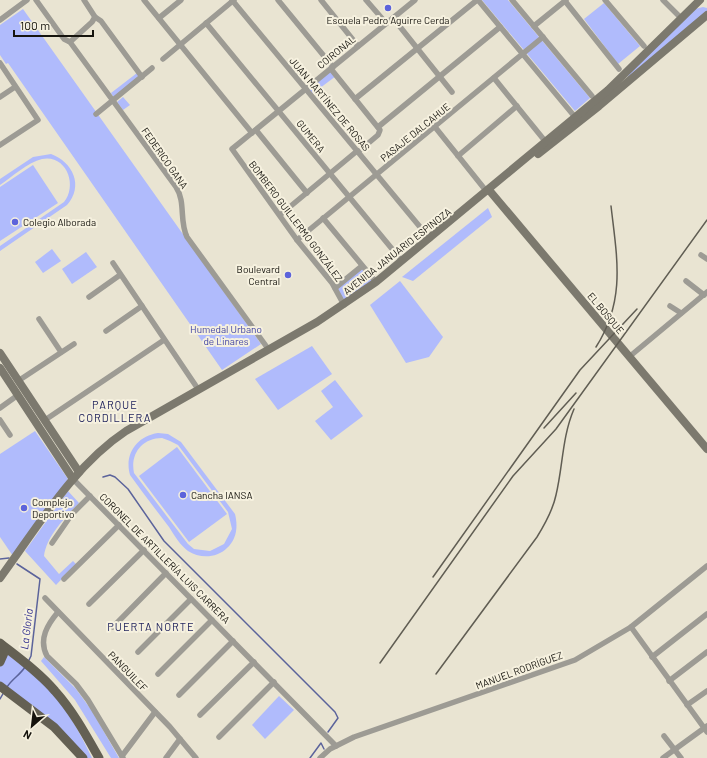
<svg xmlns="http://www.w3.org/2000/svg" width="707" height="758" viewBox="0 0 707 758" font-family="Barlow,sans-serif">
<style>
.green{fill:#b0bbfc;fill-rule:evenodd}
.lines{fill:none;stroke-linecap:round;stroke-linejoin:round}
.stream{stroke:#5b639b;stroke-width:1.5}
.street{stroke:#9d9b94;stroke-width:5.5}
.secondary{stroke:#7c796e;stroke-width:8}
.primary{stroke:#646053;stroke-width:9}
.rail{stroke:#605d53;stroke-width:1.5}
.poi-dot{fill:#5c63db;stroke:#f6f1df;stroke-width:1.5}
.labels{text-anchor:middle;dominant-baseline:central;stroke-width:4;stroke-linejoin:round;paint-order:stroke}
.poi-label{font-size:10px;fill:#16140e;stroke:#f6f1df;text-anchor:start}
.street-label{font-size:10px;fill:#16140e;stroke:#f6f1df}
.park-label{font-size:10px;fill:#3c3fa0;stroke:#f6f1df}
.neighbourhood-label{font-size:11px;letter-spacing:1px;fill:#22255e;stroke:#f6f1df}
.water-label{font-size:11px;font-style:italic;fill:#2e2c8d;stroke:#f6f1df}
</style>
<rect width="100%" height="100%" fill="#e9e4d2"/>
<g class="green">
<path d="M482,0H508L590,98L575,111Z"/>
<path d="M604,3L640,46L618,64L584,19Z"/>
<path d="M703,7L707,8V11L626,80L629,74L695,9Z"/>
<path d="M23,9L261,344L222,370L8,63L6,64L0,55V25Z"/>
<path d="M331,71L336,76L312,94L308,89Z"/>
<path d="M137,73L139,76L114,98L111,93Z"/>
<path d="M123,97L130,105L123,110L117,102Z"/>
<path d="M51,154C73,162 84,186 67,205L0,251V246L64,202C78,185 66,154 42,159C28,162 12,177 0,185V179L33,157Z"/>
<path d="M33,165L58,203L0,241V187Z"/>
<path d="M488,208L492,217L413,281L402,277Z"/>
<path d="M52,249L61,261L43,273L35,262Z"/>
<path d="M86,252L97,267L72,284L62,269Z"/>
<path d="M362,268L373,282L344,303L337,288Z"/>
<path d="M400,281L443,337L429,357L406,363L370,305Z"/>
<path d="M312,346L332,374L278,410L255,379Z"/>
<path d="M335,380L363,416L331,440L315,421L333,407L321,391Z"/>
<path d="M35,431L68,479L13,556L0,537V454Z"/>
<path d="M158,433L168,434L181,442L235,514C238,526 237,539 227,548C217,558 200,559 188,551C180,545 174,535 169,527C156,510 143,493 130,475C124,454 137,436 158,433ZM162,438L170,441L178,445L228,512L232,529L224,544L210,551L194,549L188,544L134,473C130,454 142,438 162,438Z"/>
<path d="M177,447L227,514L189,542L139,476Z"/>
<path d="M68,491L79,503C65,518 47,535 44,556L59,574L73,561L76,564L56,585L25,551Z"/>
<path d="M0,648C16,661 33,673 48,688C67,708 80,733 92,758H87L0,684Z"/>
<path d="M44,657L76,689L92,711L119,758H111L75,700L41,661Z"/>
<path d="M279,696L294,710L265,739L252,725Z"/>
</g>
<g class="lines">
<g class="stream">
<path d="M103,477L110,475L115,477L128,489L164,541L335,712L338,718L328,732"/>
<path d="M0,559L9,558"/>
<path d="M17,564L40,579L31,656L28,662"/>
<path d="M7,687C12,679 20,675 25,667"/>
<path d="M0,699L4,692"/>
<path d="M310,758L321,743L324,749"/>
</g>
<g class="street">
<path d="M36,0L64,39L70,42L176,187C186,202 179,221 187,237L269,350"/>
<path d="M84,0L95,17L101,21L142,77"/>
<path d="M144,0L252,133"/>
<path d="M232,0L430,239"/>
<path d="M278,0L333,67"/>
<path d="M321,0L358,46"/>
<path d="M366,0L386,23"/>
<path d="M478,0L575,117"/>
<path d="M512,0L592,96"/>
<path d="M605,0L644,46"/>
<path d="M663,0L681,18"/>
<path d="M565,1L619,69"/>
<path d="M159,18L181,0"/>
<path d="M393,18L452,92"/>
<path d="M0,20L27,0"/>
<path d="M206,23L402,261"/>
<path d="M534,26L566,0"/>
<path d="M70,42L92,22L95,17"/>
<path d="M163,59L234,0"/>
<path d="M0,63L38,120L0,145"/>
<path d="M331,69L380,130L378,135L358,152"/>
<path d="M494,78L545,141"/>
<path d="M0,97L15,87"/>
<path d="M355,99L477,0"/>
<path d="M96,114L152,68"/>
<path d="M378,127L500,27"/>
<path d="M435,127L487,192"/>
<path d="M256,130L307,193"/>
<path d="M458,156L517,106"/>
<path d="M280,215L357,151"/>
<path d="M323,218L376,282"/>
<path d="M297,240L543,37"/>
<path d="M701,255L707,259"/>
<path d="M113,263L198,389"/>
<path d="M686,281L704,295"/>
<path d="M335,288L362,266"/>
<path d="M89,297L120,275"/>
<path d="M344,305L332,283L297,240L232,149L415,0"/>
<path d="M670,306L681,313"/>
<path d="M39,319L61,352"/>
<path d="M106,331L142,306"/>
<path d="M629,357L707,292"/>
<path d="M18,381L74,344"/>
<path d="M0,408L18,395"/>
<path d="M0,420L10,435"/>
<path d="M45,420L164,340"/>
<path d="M73,479L336,746"/>
<path d="M52,543L72,514L90,496"/>
<path d="M64,579L119,525"/>
<path d="M45,598L170,727L196,758"/>
<path d="M89,604L144,550"/>
<path d="M58,612C48,624 38,639 47,656L76,684L88,700L123,758"/>
<path d="M113,627L166,573"/>
<path d="M631,627L707,732"/>
<path d="M138,652L191,599"/>
<path d="M652,657L707,614"/>
<path d="M158,674L212,620"/>
<path d="M669,681L707,652"/>
<path d="M179,695L233,641"/>
<path d="M687,705L707,691"/>
<path d="M200,715L254,662"/>
<path d="M664,736L681,758"/>
<path d="M219,737L274,682"/>
<path d="M122,756L155,712"/>
<path d="M166,758L180,739"/>
<path d="M320,758L330,749L354,737L575,660L631,627L707,566"/>
<path d="M663,758L707,726"/>
</g>
<g class="secondary">
<path d="M538,154L599,106L707,15"/>
<path d="M489,190L707,449"/>
<path d="M0,353L79,472"/>
<path d="M0,368L73,479"/>
<path d="M0,578C37,528 73,466 126,431L317,322L376,282L608,90L700,0"/>
</g>
<g class="primary">
<path d="M0,643C19,658 40,673 55,691C73,711 86,735 99,758"/>
<path d="M0,662L4,653L2,645"/>
<path d="M0,686L54,727L83,758"/>
</g>
<g class="rail">
<path d="M596,347C626,300 617,258 611,206"/>
<path d="M544,428L576,393"/>
<path d="M433,577L580,370L637,309"/>
<path d="M380,663L513,476L556,429L707,220"/>
<path d="M436,674L537,537C545,524 553,510 556,495C563,466 562,437 574,409"/>
</g>
</g>
<g class="poi-dot">
<circle cx="388" cy="8" r="4"/>
<circle cx="15" cy="222" r="4"/>
<circle cx="288" cy="275" r="4"/>
<circle cx="183" cy="495" r="4"/>
<circle cx="24" cy="508" r="4"/>
</g>
<g class="labels">
<g class="poi-label">
<text x="388" y="20" text-anchor="middle">Escuela Pedro Aguirre Cerda</text>
<text x="23" y="222">Colegio Alborada</text>
<text x="280" y="269" text-anchor="end">Boulevard<tspan x="280" dy="12">Central</tspan></text>
<text x="191" y="495">Cancha IANSA</text>
<text x="32" y="502">Complejo<tspan x="32" dy="12">Deportivo</tspan></text>
</g>
<g class="street-label">
<text transform="translate(336 52) rotate(-39)">COIRONAL</text>
<text transform="translate(330 104) rotate(50)">JUAN MARTÍNEZ DE ROSAS</text>
<text transform="translate(415 132) rotate(-39)">PASAJE DALCAHUE</text>
<text transform="translate(311 136) rotate(51)">GUMERA</text>
<text transform="translate(165 158) rotate(55)">FEDERICO GANA</text>
<text transform="translate(296 221) rotate(53)">BOMBERO GUILLERMO GONZÁLEZ</text>
<text transform="translate(397 251) rotate(-38)">AVENIDA JANUARIO ESPINOZA</text>
<text transform="translate(606 313) rotate(50)">EL BOSQUE</text>
<text transform="translate(165 558) rotate(45)">CORONEL DE ARTILLERÍA LUIS CARRERA</text>
<text transform="translate(519 670) rotate(-20)">MANUEL RODRÍGUEZ</text>
<text transform="translate(128 671) rotate(46)">PANGUILEF</text>
</g>
<g class="park-label">
<text x="226" y="329">Humedal Urbano<tspan x="226" dy="12">de Linares</tspan></text>
</g>
<g class="neighbourhood-label">
<text x="115" y="404">PARQUE<tspan x="115" dy="13">CORDILLERA</tspan></text>
<text x="151" y="626">PUERTA NORTE</text>
</g>
<g class="water-label">
<text transform="translate(26 629) rotate(-83)">La Gloria</text>
</g>
</g>
<g transform="translate(32 726) rotate(208)" stroke="#f6f1df" stroke-width="3" paint-order="stroke">
<path d="M0-3L7 15L0 10L-7 15Z" fill="#16140e"/>
<text y="-6" font-size="11" font-weight="bold" text-anchor="middle" fill="#16140e">N</text>
</g>
<path d="M14 30v6h79v-6" fill="none" stroke="#16140e" stroke-width="2"/>
<text x="20" y="30" font-size="12" fill="#16140e" stroke="#f6f1df" stroke-width="3" paint-order="stroke">100 m</text>
</svg>
